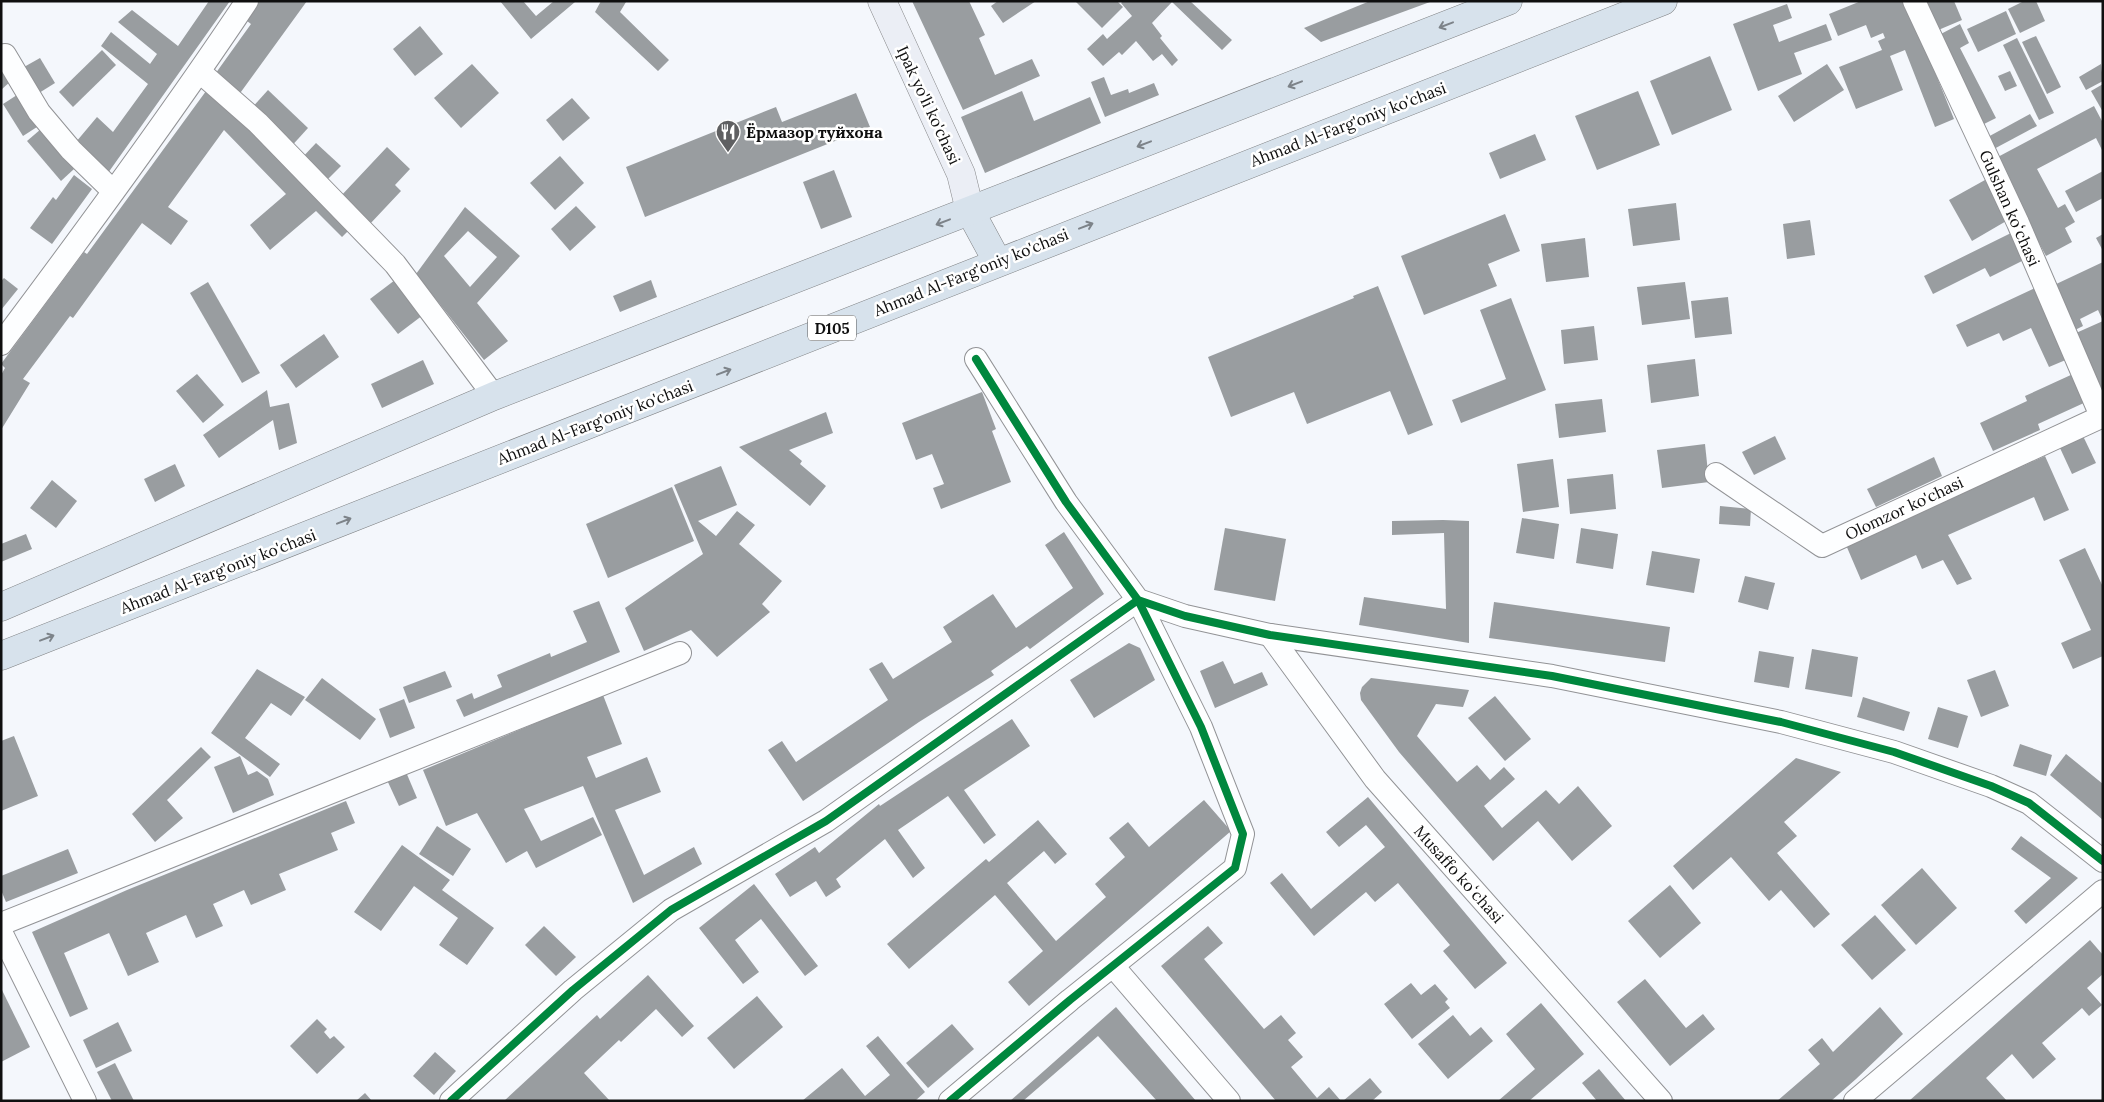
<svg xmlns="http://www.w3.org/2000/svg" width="2104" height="1102" viewBox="0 0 2104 1102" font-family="Lora,serif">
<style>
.building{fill:#999da0;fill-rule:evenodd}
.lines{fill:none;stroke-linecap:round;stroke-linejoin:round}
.minor-casing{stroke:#929396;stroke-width:24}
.secondary-casing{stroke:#898a8c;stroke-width:29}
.trunk-casing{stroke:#7f8183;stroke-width:29}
.minor{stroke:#fdfeff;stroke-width:22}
.secondary{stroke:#ebeef5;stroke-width:28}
.trunk{stroke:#d7e2ec;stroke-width:28}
.cycleway-casing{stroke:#fff;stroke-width:11}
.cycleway{stroke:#00873e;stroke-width:8}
.oneway{stroke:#7d8389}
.labels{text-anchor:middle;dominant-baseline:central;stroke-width:5;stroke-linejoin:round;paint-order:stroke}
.shield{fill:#fff;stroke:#575757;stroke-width:1}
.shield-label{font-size:15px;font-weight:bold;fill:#0f0f0f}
.street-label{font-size:16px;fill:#0f0f0f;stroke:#fff}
.poi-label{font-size:16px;font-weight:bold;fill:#0f0f0f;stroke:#fff;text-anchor:start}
</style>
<rect width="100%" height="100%" fill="#f4f7fc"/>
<g class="building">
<path d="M209,1H230L108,173L76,142L97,117L113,132L148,84L101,46L111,32L150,64L157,54L118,22L132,10L178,46Z"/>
<path d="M255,1H307L238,96L213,77L251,24L243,18Z"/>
<path d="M500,1H523L536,16L554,1L575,2L531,39Z"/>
<path d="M601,1L626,2L620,12L669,60L658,71L595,12Z"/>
<path d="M912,1H969L985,35L979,38L995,75L1032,59L1040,76L963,110Z"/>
<path d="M998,1H1036L1003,23L991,6Z"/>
<path d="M1075,1H1117L1123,7L1102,28Z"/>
<path d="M1123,1H1190L1232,40L1222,50L1172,2L1152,23L1162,36L1160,38L1178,60L1172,66L1162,54L1153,61L1136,41L1122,55L1119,52L1103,66L1087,49L1103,34L1107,39L1132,16L1121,3Z"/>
<path d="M1370,1L1430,2L1321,42L1304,28Z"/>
<path d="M1861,1H1906L1954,119L1935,127L1905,50L1890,56L1903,90L1856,109L1839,67L1882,50L1878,41L1885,38L1883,33L1871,38L1866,25L1838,36L1829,14Z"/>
<path d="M1923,1H1954L1962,20L1936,31Z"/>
<path d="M2024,1H2036L2045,21L2020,33L2008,9Z"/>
<path d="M1787,4L1792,18L1773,25L1779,42L1826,24L1832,40L1794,53L1802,74L1758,91L1733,24Z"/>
<path d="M2006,11L2016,34L1978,52L1967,29Z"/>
<path d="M1960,24L1969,43L1960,48L1996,118L1982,125L1937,36Z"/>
<path d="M420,26L443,54L415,76L393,49Z"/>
<path d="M2036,36L2061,87L2047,94L2022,42Z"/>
<path d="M2017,38L2054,113L2039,120L2003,45Z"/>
<path d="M102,50L116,65L73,107L59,92Z"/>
<path d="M1710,56L1732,110L1672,135L1650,81Z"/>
<path d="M40,58L55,83L39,93L24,67Z"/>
<path d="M472,64L499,93L461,128L434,98Z"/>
<path d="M1827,64L1844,90L1794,122L1778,96Z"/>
<path d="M2101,64L2103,81L2086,90L2079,77Z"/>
<path d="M1,69L12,80L1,90Z"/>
<path d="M2010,71L2017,86L2005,91L1998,76Z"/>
<path d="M1104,77L1111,95L1128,89L1129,93L1154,83L1159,95L1105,117L1091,82Z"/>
<path d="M2103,84V112L2091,91Z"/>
<path d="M209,87L352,227L342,237L316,211L270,250L250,225L286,194L224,130L168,207L188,221L171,245L142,223L73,318L70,316L23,379L30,383L1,430V375L5,368L1,364L84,252L87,254Z"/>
<path d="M268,90L308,128L288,150L248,112Z"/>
<path d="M1022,91L1034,121L1090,97L1101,123L985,173L961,117Z"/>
<path d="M1638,91L1660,145L1597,170L1575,116Z"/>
<path d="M856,93L870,127L645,217L626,167L776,107L782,122Z"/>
<path d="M17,95L37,127L23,136L3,104Z"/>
<path d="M572,98L590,118L563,141L546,120Z"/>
<path d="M2094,106L2103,123V152L2096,138L2037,169L2058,208L2065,204L2075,222L2065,228L2072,242L2046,256L1994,159Z"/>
<path d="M2030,114L2037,126L1992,150L1986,138Z"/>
<path d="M41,129L74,169L61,181L27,141Z"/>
<path d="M1535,134L1546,160L1500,179L1489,153Z"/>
<path d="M316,143L341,166L323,184L299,161Z"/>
<path d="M387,147L410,169L395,185L401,191L369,225L340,197Z"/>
<path d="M560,156L584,183L555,210L530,183Z"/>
<path d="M834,170L852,217L821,229L803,182Z"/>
<path d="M2103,171V198L2076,212L2065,191Z"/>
<path d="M74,175L92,189L52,244L30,228L53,197L56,200Z"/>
<path d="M1985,180L2008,220L1972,241L1949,200Z"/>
<path d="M1676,203L1680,240L1633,246L1628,209Z"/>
<path d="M576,206L596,227L570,251L551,229Z"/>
<path d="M465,207L520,256L477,303L508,341L484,360L416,274ZM468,231L497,257L470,287L444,256Z"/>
<path d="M1505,214L1520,251L1488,264L1497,286L1424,315L1401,256Z"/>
<path d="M1810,220L1815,255L1787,259L1783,224Z"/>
<path d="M2011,233L2024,260L1990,277L1985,268L1933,294L1924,276Z"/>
<path d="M2103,234V251L2096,238Z"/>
<path d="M1585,238L1589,277L1546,282L1541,244Z"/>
<path d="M2103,262V321L2098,310L2080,319L2083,326L2073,331L2052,286Z"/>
<path d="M4,278L18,289L1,310V281Z"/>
<path d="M395,280L423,315L398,334L370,299Z"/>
<path d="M651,280L657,297L620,312L613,296Z"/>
<path d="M208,282L260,373L242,383L190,293Z"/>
<path d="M1685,282L1690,319L1642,325L1637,287Z"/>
<path d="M1378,286L1433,425L1408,435L1390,391L1307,424L1294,392L1231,417L1208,357L1354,298L1353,296Z"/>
<path d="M2035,288L2068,359L2049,367L2031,328L2003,341L1999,333L1967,347L1956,325Z"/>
<path d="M1728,297L1732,334L1695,338L1691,301Z"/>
<path d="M1511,298L1546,390L1461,423L1452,400L1506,379L1480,310Z"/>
<path d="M2103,321V394L2076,333Z"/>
<path d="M1594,326L1598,360L1564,364L1561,330Z"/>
<path d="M324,334L339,357L296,388L280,365Z"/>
<path d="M1695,359L1699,396L1651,403L1647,365Z"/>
<path d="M423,360L434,384L382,408L371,384Z"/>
<path d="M197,374L224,405L203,423L176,391Z"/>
<path d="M2073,374L2086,402L2038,424L2040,430L1993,451L1980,423L2027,401L2025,396Z"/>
<path d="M267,390L270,407L289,403L297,443L279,450L273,420L219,458L203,435Z"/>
<path d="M982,392L996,429L992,431L1011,482L941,509L933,488L944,484L932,454L916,460L902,423Z"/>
<path d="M1602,399L1606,432L1559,438L1555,404Z"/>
<path d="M826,412L833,433L789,450L802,461L800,464L826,486L810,506L739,447Z"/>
<path d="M1775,436L1786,459L1754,475L1742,452Z"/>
<path d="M2083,436L2096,463L2072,474L2060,448Z"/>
<path d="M1705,444L1709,482L1662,488L1657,450Z"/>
<path d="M2045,456L2069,510L2044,521L2034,497L1948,535L1972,579L1957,585L1943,560L1922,569L1916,555L1861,580L1846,545Z"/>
<path d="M1934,457L1942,476L1876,507L1867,489Z"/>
<path d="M1553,459L1559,507L1523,512L1517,464Z"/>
<path d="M175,464L185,486L155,502L144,479Z"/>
<path d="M721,466L737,505L698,521L716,536L737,511L755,525L739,544L782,581L762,604L770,612L717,657L691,630L644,651L625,608L703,554L674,485Z"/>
<path d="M1613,474L1616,509L1570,514L1567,479Z"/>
<path d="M52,480L77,501L56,528L30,508Z"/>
<path d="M672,487L694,541L608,578L586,524Z"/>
<path d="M1720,506L1751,509L1750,526L1719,524Z"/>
<path d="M1522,518L1559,524L1554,559L1516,553Z"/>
<path d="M1443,520L1469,521V643L1359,625L1364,597L1446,609L1444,533L1392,535V521Z"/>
<path d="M1225,528L1286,539L1275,601L1214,590Z"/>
<path d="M1581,528L1618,534L1613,569L1576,563Z"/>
<path d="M1064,532L1104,594L1030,649L1027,646L991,671L994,675L919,722L803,801L768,750L782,741L796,762L888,700L869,669L882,662L893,679L952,642L943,627L993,594L1016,628L1073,588L1045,545Z"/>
<path d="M26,534L32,549L1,562V544Z"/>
<path d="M2085,548L2103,587V656L2073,669L2061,643L2091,630L2059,560Z"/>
<path d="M1652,551L1700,559L1694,593L1646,585Z"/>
<path d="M1745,576L1775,583L1768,610L1738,602Z"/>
<path d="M599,601L620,652L464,717L456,700L472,693L474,699L502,687L497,675L550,653L551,657L587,642L573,611Z"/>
<path d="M1494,602L1670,627L1665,662L1489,638Z"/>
<path d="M1129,643L1140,648L1155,680L1094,718L1070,680Z"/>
<path d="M1812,649L1858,657L1852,697L1805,689Z"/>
<path d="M1759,651L1794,657L1789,688L1754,682Z"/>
<path d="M1223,661L1234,684L1262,672L1268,685L1215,708L1200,671Z"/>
<path d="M257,669L305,697L291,716L271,703L245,738L280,764L270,777L211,733Z"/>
<path d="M1995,670L2009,706L1981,717L1967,680Z"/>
<path d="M445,671L452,687L409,703L403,687Z"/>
<path d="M322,678L376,719L360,740L305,700Z"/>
<path d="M1371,678L1469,690L1463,707L1436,704L1417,736L1457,782L1477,765L1490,780L1504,767L1515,779L1484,806L1502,828L1546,790L1559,804L1578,786L1612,826L1572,861L1538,821L1493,861L1399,752L1361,700L1360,693L1362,687Z"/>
<path d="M603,695L622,744L587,757L596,778L647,757L661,792L615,810L644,875L694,847L702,864L633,903L583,786L524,809L541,841L593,817L602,835L536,868L527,851L506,863L477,813L446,826L423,770Z"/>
<path d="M1495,696L1531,739L1505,761L1468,718Z"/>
<path d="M1863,697L1910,712L1904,731L1857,717Z"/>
<path d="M404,699L415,728L390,738L379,709Z"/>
<path d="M1938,707L1968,716L1958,748L1928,739Z"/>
<path d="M1012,719L1030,746L964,790L996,835L984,844L948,796L898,830L925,868L913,878L885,839L836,879L841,887L826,897L816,881L790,897L775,874L815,847L819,853L879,804L880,806Z"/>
<path d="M14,736L38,796L1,811V741Z"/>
<path d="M2020,744L2052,755L2046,776L2013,766Z"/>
<path d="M201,747L211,757L167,800L183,818L155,842L132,814Z"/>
<path d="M2066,754L2103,784V820L2050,775Z"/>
<path d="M240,756L248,775L257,771L268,779L274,795L233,813L214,767Z"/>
<path d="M1796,758L1841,772L1784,822L1797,836L1777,853L1830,914L1814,928L1781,890L1769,901L1731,857L1693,890L1673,866Z"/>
<path d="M406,772L417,798L399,806L387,780Z"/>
<path d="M1368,797L1507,963L1475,989L1443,951L1450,945L1398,883L1375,902L1366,892L1314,936L1270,883L1282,873L1311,909L1385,847L1366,825L1339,847L1326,832Z"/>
<path d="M1204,800L1231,831L1029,1006L1008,982L1043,951L995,895L909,969L887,944L986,859L989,862L1038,820L1067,854L1055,864L1044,851L1007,883L1056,941L1106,897L1095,884L1125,857L1109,838L1128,822L1149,847Z"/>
<path d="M346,801L355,823L331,833L338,850L279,874L286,890L251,905L244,890L213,904L223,926L196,938L186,915L146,933L159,962L128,976L109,933L64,953L88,1009L70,1017L32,932L127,890Z"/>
<path d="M437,826L471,849L453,876L419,854Z"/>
<path d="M2021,836L2078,878L2026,924L2014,911L2051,878L2011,849Z"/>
<path d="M402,845L450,880L442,890L494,928L467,965L439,945L458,918L414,886L381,931L354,912Z"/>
<path d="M68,849L78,873L6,902L1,890V876Z"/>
<path d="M1922,868L1957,908L1916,945L1881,905Z"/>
<path d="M754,884L818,966L805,976L761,919L735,940L759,972L743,984L699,928Z"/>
<path d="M1670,885L1701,923L1660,958L1628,921Z"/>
<path d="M1875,915L1906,950L1872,980L1841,945Z"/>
<path d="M544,926L576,957L556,976L525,945Z"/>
<path d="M1208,926L1223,943L1204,959L1264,1029L1281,1015L1296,1033L1288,1040L1303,1057L1291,1067L1317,1098L1329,1087L1341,1101H1276L1161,966Z"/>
<path d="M2090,940L2103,955V974L2087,988L2102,1005L2089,1016L2082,1008L2042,1043L2056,1059L2033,1079L2012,1054L1986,1078L2007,1101H1909Z"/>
<path d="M648,975L694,1026L682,1037L656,1009L621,1042L619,1040L584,1073L610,1101H504L597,1015L600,1019Z"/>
<path d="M1645,979L1686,1028L1703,1014L1715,1029L1670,1066L1617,1002Z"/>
<path d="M1411,983L1421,995L1435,984L1448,999L1445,1002L1450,1008L1412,1039L1384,1004Z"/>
<path d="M1,988L30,1047L1,1062Z"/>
<path d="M757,996L783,1027L734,1069L707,1038Z"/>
<path d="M1541,1003L1584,1054L1529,1101H1498L1535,1069L1506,1034Z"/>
<path d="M1116,1007L1196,1101H1157L1098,1036L1023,1101H1010Z"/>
<path d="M1880,1007L1903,1034L1856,1079L1831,1101H1777L1820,1064L1808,1050L1822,1038L1833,1052Z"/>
<path d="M1453,1015L1470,1036L1481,1027L1493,1041L1448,1079L1418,1044Z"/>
<path d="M317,1019L327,1029L324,1032L330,1039L334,1036L345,1047L317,1074L290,1046Z"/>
<path d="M118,1022L132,1051L96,1068L83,1040Z"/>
<path d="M952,1024L974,1049L928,1088L906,1063Z"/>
<path d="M878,1036L925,1092L915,1101H802L842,1068L865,1096L890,1075L866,1046Z"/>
<path d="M435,1052L456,1071L434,1095L413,1076Z"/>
<path d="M115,1063L134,1101H112L97,1072Z"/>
<path d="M1599,1069L1626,1101H1597L1582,1083Z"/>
<path d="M1370,1078L1382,1092L1372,1101H1343Z"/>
<path d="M365,1093L372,1101H356Z"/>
</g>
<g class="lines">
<defs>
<g id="minor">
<path d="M1914,1L2018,223L2101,416"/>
<path d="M5,55L39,112L71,150L113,191"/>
<path d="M200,72L258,123L395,264L494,396"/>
<path d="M1,344C85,232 169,118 247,1"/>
<path d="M976,359L1066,502L1138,600L1185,616L1270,635L1552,676L1781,722L1894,752L1991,786L2029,803L2103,861"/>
<path d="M1716,474L1822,546L2103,416"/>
<path d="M1270,635L1375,779L1661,1101"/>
<path d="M1,924L680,653"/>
<path d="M1,932L85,1101"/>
<path d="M1113,966L1229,1101"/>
<path d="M451,1101L573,990L671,910L826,821L1138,600L1201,727L1243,834L1235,868L1070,1000L950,1101"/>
<path d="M1855,1101L2103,891"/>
</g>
<path id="secondary" d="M882,1L961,174L970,211"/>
<g id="trunk">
<path d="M970,211L997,261"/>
<path d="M1,607L494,396L1508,1"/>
<path d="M1,656C555,438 1108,217 1663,1"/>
</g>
</defs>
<use href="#minor" class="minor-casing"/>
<use href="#secondary" class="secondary-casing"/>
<use href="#trunk" class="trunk-casing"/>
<use href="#minor" class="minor"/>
<use href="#secondary" class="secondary"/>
<use href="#trunk" class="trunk"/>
<defs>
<g id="cycleway">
<path d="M976,359L1066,502L1138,600L1185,616L1270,635L1552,676L1781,722L1894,752L1991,786L2029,803L2103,861"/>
<path d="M451,1101L573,990L671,910L826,821L1138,600L1201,727L1243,834L1235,868L1070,1000L950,1101"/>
</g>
</defs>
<use href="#cycleway" class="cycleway-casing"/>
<use href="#cycleway" class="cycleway"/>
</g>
<defs><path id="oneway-shaft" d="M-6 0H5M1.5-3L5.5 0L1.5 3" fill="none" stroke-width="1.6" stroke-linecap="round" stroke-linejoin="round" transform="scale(1.25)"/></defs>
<g class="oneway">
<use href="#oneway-shaft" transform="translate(1446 25) rotate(159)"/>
<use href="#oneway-shaft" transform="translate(1295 84) rotate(159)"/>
<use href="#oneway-shaft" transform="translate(1144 144) rotate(159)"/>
<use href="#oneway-shaft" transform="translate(943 222) rotate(159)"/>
<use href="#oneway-shaft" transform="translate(1086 226) rotate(-21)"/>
<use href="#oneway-shaft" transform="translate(724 372) rotate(-21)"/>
<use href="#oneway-shaft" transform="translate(344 521) rotate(-21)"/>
<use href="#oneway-shaft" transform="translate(47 638) rotate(-21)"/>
</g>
<defs>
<symbol id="restaurant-pin" viewBox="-11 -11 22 30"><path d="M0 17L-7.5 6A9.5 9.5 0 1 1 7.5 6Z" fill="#5f6062" stroke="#fff"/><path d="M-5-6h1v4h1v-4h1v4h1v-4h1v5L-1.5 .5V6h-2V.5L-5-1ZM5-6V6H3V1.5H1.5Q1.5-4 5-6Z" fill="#fff"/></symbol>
</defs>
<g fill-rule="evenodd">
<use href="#restaurant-pin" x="714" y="118" width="28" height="38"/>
</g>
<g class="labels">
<rect class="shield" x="808" y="315.5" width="48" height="25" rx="4"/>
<g class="shield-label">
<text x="832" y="328">D105</text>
</g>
<g class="street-label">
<text transform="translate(929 105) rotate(65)">Ipak yo'li ko'chasi</text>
<text transform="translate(1348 124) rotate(-21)">Ahmad Al-Farg'oniy ko'chasi</text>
<text transform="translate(2010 208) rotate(66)">Gulshan koʻchasi</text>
<text transform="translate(971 272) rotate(-22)">Ahmad Al-Farg'oniy ko'chasi</text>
<text transform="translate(595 422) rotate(-21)">Ahmad Al-Farg'oniy ko'chasi</text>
<text transform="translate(1904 508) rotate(-25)">Olomzor ko'chasi</text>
<text transform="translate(218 571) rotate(-21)">Ahmad Al-Farg'oniy ko'chasi</text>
<text transform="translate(1459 874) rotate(48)">Musaffo koʻchasi</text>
</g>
<g class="poi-label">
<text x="746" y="132">Ёрмазор туйхона</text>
</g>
</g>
<rect width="2104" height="1102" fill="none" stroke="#0f0f0f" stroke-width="5"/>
</svg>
